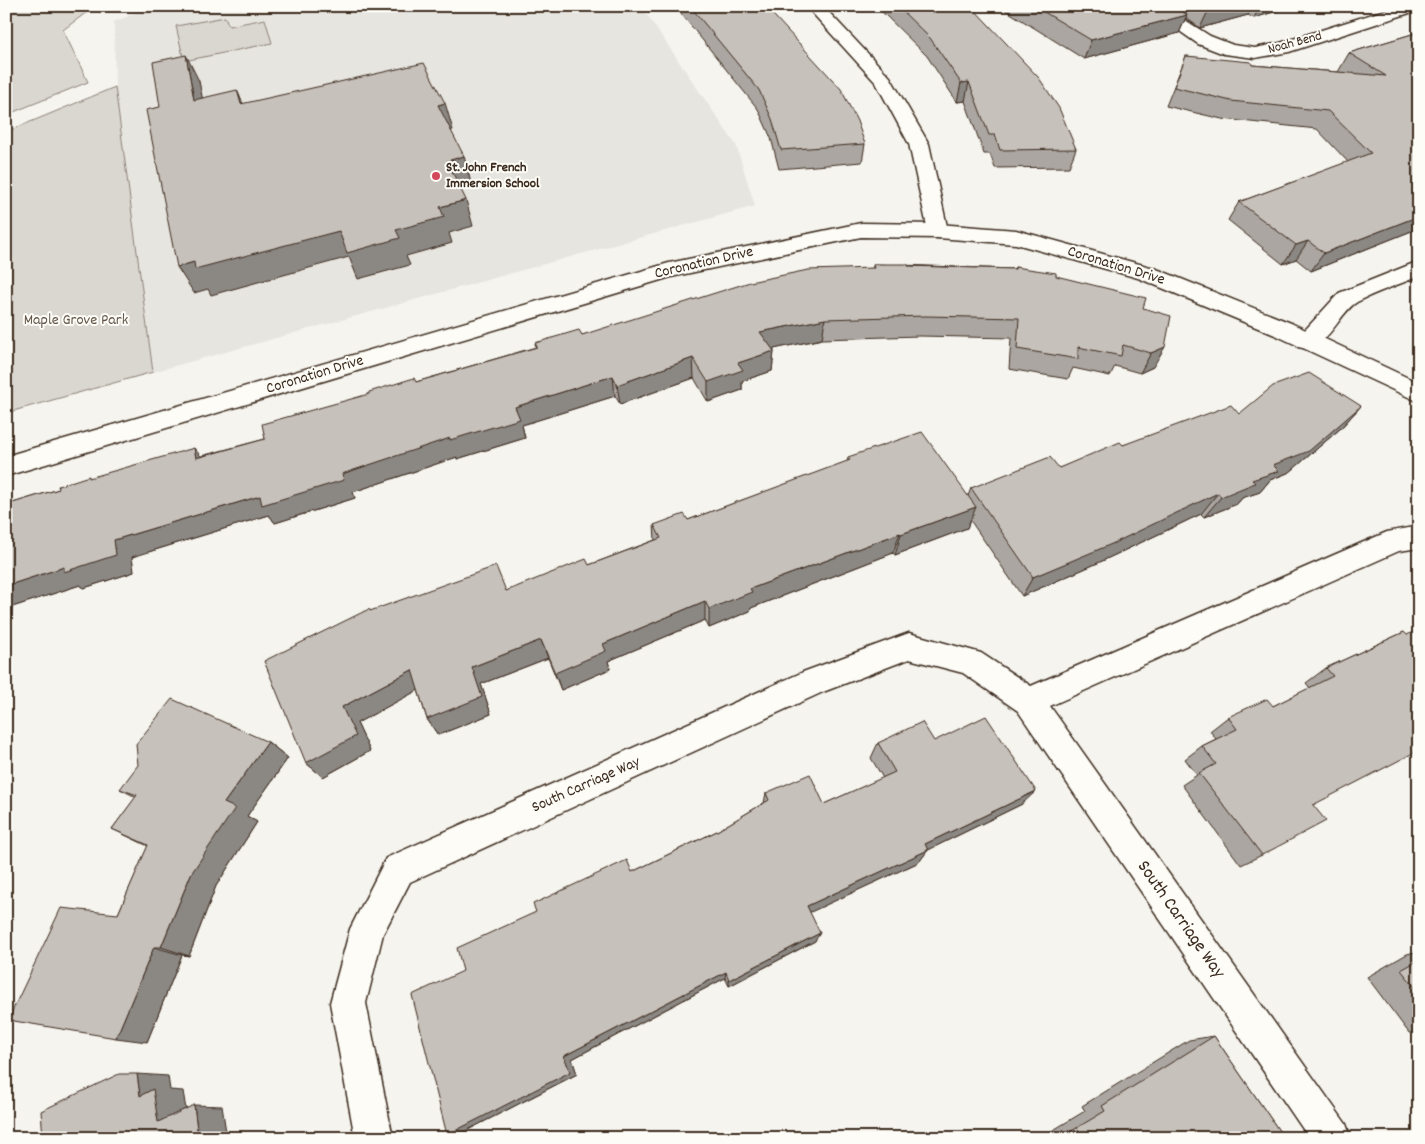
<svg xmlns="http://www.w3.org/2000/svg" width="1425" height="1144" viewBox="0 0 1425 1144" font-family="Dekko,sans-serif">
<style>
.built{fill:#e7e5df}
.green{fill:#dad6d0;stroke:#8a8077}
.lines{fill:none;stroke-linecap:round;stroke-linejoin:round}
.street-casing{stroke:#3b2a1e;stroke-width:3}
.secondary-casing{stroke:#3b2a1e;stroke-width:3}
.street{fill:#fdfcf7;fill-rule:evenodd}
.secondary{fill:#fdfcf7;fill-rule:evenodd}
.wall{fill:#aba6a1;stroke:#3b2a1e}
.shaded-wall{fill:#8b8783;stroke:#3b2a1e}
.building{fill:#c7c1bb;stroke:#3b2a1e}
.poi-dot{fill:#d1495b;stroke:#fdfcf7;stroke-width:2}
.labels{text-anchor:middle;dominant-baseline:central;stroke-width:4;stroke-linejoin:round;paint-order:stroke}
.far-street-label{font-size:14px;fill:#3b2a1e;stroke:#fdfcf7}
.far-poi-label{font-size:14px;font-weight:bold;fill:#3b2a1e;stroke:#fdfcf7;text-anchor:start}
.street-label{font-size:16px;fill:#3b2a1e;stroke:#fdfcf7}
.park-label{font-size:16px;fill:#63554a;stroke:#fdfcf7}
.near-street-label{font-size:19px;fill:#3b2a1e;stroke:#fdfcf7}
</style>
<rect width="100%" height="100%" fill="#f5f4ee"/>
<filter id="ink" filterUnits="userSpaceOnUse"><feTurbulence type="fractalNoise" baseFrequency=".02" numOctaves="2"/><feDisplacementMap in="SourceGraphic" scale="10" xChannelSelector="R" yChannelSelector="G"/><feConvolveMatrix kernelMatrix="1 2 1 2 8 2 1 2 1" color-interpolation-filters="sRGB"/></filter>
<g filter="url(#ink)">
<path class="built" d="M152,6H641L736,145L755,206L153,372L115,87L114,22Z"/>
<g class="green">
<path d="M6,6H95L63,30L88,82L6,115Z"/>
<path d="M225,17L229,26L265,19L272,43L184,61L176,26Z"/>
<path d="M115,87L153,372L6,413V132Z"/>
</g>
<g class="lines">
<defs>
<g id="street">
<path d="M806,6H823L890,77L929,144L948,231L945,236L938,238L931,236L928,231L909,144L876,83Z"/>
<path d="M1144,6H1163L1210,36L1233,45L1255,48L1280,43L1398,6H1419V10L1289,52L1255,58L1224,54L1198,44Z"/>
<path d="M1419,261V276C1398,285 1376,292 1357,302C1338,313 1326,355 1298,347L1295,341L1339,293Z"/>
<path d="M1419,526V548L1399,551L1050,706L1346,1124L1351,1138H1309L1018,711L963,673L909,659L823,692L410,882L383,934L366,1003L393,1138H355L330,1003L350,929L386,858L803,672L909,633L981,653L1031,686L1387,532Z"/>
</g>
<path id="secondary" d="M861,223L938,224L1016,230L1154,268L1291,323L1419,383V402L1275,335L1138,278L1016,244L938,238L861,237L671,277L6,476V456L669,263Z"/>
</defs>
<use href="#street" class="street-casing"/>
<use href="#secondary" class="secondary-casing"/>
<use href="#street" class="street"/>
<use href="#secondary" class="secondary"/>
</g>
<g class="wall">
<path d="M675,6H765L865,144L862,162L779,169L771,138L758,109Z"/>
<path d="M876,6H971L1076,149L1069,167L995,168L990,154H984L965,101L957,102L927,56Z"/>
<path d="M999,6H1293L1254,18L1248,15L1200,28L1186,18L1179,33L1084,59Z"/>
<path d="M1419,32V228L1311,271L1296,259L1283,264L1228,220L1239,202L1348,162L1317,129L1222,119L1166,106L1186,56L1252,65L1338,72L1349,53Z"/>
<path d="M873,264L1014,269L1015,267L1056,276L1143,308L1153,367L1140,373L1115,366L1110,376L1073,368L1068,379L1009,369L1011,338L920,336L822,339L773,349L774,351L772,371L742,381V390L708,402L694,378L620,404L615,396L522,425L525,438L457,459V457L353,492L355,498L275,523L269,515L132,557L134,572L84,588L80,585L6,609V505L59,489L201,456L265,439L416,382L536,347L535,343L582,335L873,268Z"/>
<path d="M1361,406L1341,428L1290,472L1270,480L1260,492L1242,498L1237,504L1204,517L1201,514L1100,562L1022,596L970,520L967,528L895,555L893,553L751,608L750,611L709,628L705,620L608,661L610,669L561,690L548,658L481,684L491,714L438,735L427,719L418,690L357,723L370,751L323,777L306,763L370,611L506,591L589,565L655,540L654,525L688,520L847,462L848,457L968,496L971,488L1059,468L1123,445L1239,414Z"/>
<path d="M1404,632L1313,805L1262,855L1241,865L1182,785L1197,775L1185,759L1202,746L1216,739L1210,731L1228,717L1273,706L1310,688L1306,683L1326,668Z"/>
<path d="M268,742L288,758L247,816L257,822L216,886L189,956L182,955L147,1042L118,914L148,846L112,829L136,797L120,789Z"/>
<path d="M878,743L1022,804L928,850L919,862L810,912L815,941L729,986L725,978L572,1059L577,1074L460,1134L447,1135L463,971L632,872L717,831L764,803L766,793L824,804L883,778L871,758Z"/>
<path d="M1419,951V1032L1409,1033L1367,977L1407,954Z"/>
<path d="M1214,1036L1284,1138H1040L1085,1111L1082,1106L1189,1040Z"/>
</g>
<g class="shaded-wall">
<path d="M1220,6H1252L1248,15L1200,28L1209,9Z"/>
<path d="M1260,6H1293L1254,18Z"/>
<path d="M1187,15L1179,33L1084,59L1091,40Z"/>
<path d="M186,55L199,81L208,126L194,100Z"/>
<path d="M969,82L965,101L957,102L961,83Z"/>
<path d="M237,90L249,117L241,104Z"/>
<path d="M445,103L453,130L445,132L438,105Z"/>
<path d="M464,156L471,183L454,187L447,161Z"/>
<path d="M466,200L473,226L449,233L452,243L406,256L410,265L358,279L349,257L211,295L208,289L194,293L177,267L194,262L339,231L396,230L440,207Z"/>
<path d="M1419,216V228L1311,271L1324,253Z"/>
<path d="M1308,241L1296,259L1283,264L1296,245Z"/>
<path d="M825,319L822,339L759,352L760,332Z"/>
<path d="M1165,347L1153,367L1140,373L1151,353Z"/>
<path d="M774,351L772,371L742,381V390L708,402V382L738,363Z"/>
<path d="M693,358L694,378L620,404L617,385Z"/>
<path d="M613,376L615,396L522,425L525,438L457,459V457L353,492L355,498L275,523L269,515L132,557L134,572L84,588L80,585L6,609V586L64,567L114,540L260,496L342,474L515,407Z"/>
<path d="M1361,406L1341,428L1290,472L1270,480L1260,492L1242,498L1237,504L1204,517L1221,497L1252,480Z"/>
<path d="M194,448L209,466L196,458Z"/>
<path d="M1218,493L1201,514L1100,562L1022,596L1033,577Z"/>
<path d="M976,507L967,528L895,555L901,534Z"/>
<path d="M900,533L893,553L751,608L750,611L709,628V609L750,589Z"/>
<path d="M705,601V620L608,661L610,669L561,690L555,673L603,644Z"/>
<path d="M541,640L548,658L481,684L491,714L438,735L427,719L472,667Z"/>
<path d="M412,670L424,687L357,723L370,751L323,777L306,763L342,707Z"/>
<path d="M268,742L288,758L247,816L257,822L216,886L189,956L161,947L191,874L224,803Z"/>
<path d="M1036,791L1022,804L916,856L925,844Z"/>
<path d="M928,850L919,862L802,916L807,906Z"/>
<path d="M820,933L815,941L729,986V980Z"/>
<path d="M154,947L182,955L147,1042L116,1038Z"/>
<path d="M726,972L725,978L572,1059L577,1074L460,1134L447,1135L564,1056Z"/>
<path d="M137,1074L168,1076L170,1090L183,1091L188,1122H158L140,1096Z"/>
<path d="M194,1105L222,1106L227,1138H198Z"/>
</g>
<g class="building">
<path d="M690,6H765L841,89L857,121L865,144L781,150L772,119L759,90Z"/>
<path d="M897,6H971L1039,78L1059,108L1076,149L1000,150L995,135H989L969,82L961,83L930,38Z"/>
<path d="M1034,6H1175L1187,15L1091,40Z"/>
<path d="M1204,6H1220L1209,9Z"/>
<path d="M1419,32V216L1324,253L1308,241L1296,245L1239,202L1371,153L1328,111L1231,101L1174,87L1186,56L1251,62L1252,65L1386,76L1349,53Z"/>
<path d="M186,55L194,100L237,90L241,104L424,63L445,103L438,105L464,156L447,161L466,200L440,207L444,217L396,230L400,238L347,253L339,231L195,269L194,262L177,267L146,110L160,107L153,62Z"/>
<path d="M873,264H907L908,266L1015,269V267L1056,273V276L1146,298L1143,308L1171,316L1165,347L1151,353L1123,345L1121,356L1078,347V359L1017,349L1019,318L925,316L825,319L760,332L774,351L738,363L743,370L708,382L693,358L617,385L613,376L515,407L520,419L450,440V438L342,474L344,480L262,505L260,496L114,540L116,555L64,572V567L6,586V505L59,489L58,486L89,476V478L194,448L196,458L265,439L262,424L369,394V392L414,378L416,382L537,347L535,343L579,330L582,335L750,282L808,270L874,268Z"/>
<path d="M1309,373L1361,406L1309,451L1273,465L1279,471L1252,480L1255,483L1221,497L1218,493L1114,543L1033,577L971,488L1050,457L1059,468L1120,442L1123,445L1231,405L1239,414L1273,386Z"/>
<path d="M922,432L976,507L901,534L900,533L750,589L752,592L709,609L705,601L603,644L606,651L555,673L541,640L472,667L482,697L427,719L412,670L342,707L356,736L306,763L264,661L369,609L370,611L496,566L506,591L586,559L589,565L661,538L654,525L684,514L688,520L850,460L848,457Z"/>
<path d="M1417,630L1419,631V750L1313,805L1326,821L1262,855L1199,773L1216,764L1202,746L1237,729L1228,717L1267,699L1273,706L1333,676L1326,668L1404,632L1407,635Z"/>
<path d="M172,699L268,742L224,803L235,808L191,874L161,947H154L116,1038L8,1020L61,908L118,914L148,845L112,829L137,795L120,789L138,765L136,744Z"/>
<path d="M986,716L1036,791L925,844L928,850L807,906L820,933L729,980L726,972L564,1056L570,1072L447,1135L412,995L463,971L457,948L536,912L533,904L627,860L632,872L717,831L769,800L766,793L810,774L824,804L895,772L878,743L922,722L934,741Z"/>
<path d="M1419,960V992L1401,970Z"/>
<path d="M1214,1036L1284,1138H1060L1105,1111L1102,1106Z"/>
<path d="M119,1074H137L140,1096L153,1089L158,1122L194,1105L198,1138H43L41,1111Z"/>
</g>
</g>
<circle class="poi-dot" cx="436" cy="176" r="5"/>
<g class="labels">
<g class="far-street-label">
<text transform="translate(1295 43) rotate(-15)">Noah Bend</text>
</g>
<g class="far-poi-label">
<text x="446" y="168">St. John French<tspan x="446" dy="16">Immersion School</tspan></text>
</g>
<g class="street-label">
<text transform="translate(704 263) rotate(-13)">Coronation Drive</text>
<text transform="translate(1116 266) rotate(17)">Coronation Drive</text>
<text transform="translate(315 375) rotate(-17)">Coronation Drive</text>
<text transform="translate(586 785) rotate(-24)">South Carriage Way</text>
</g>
<g class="park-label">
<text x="76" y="320">Maple Grove Park</text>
</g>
<g class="near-street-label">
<text transform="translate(1180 920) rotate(55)">South Carriage Way</text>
</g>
</g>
<rect width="1425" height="1144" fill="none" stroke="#fdfcf7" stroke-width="25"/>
<rect x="12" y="12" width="1400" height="1119" fill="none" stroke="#3b2a1e" stroke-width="2" filter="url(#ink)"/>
</svg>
